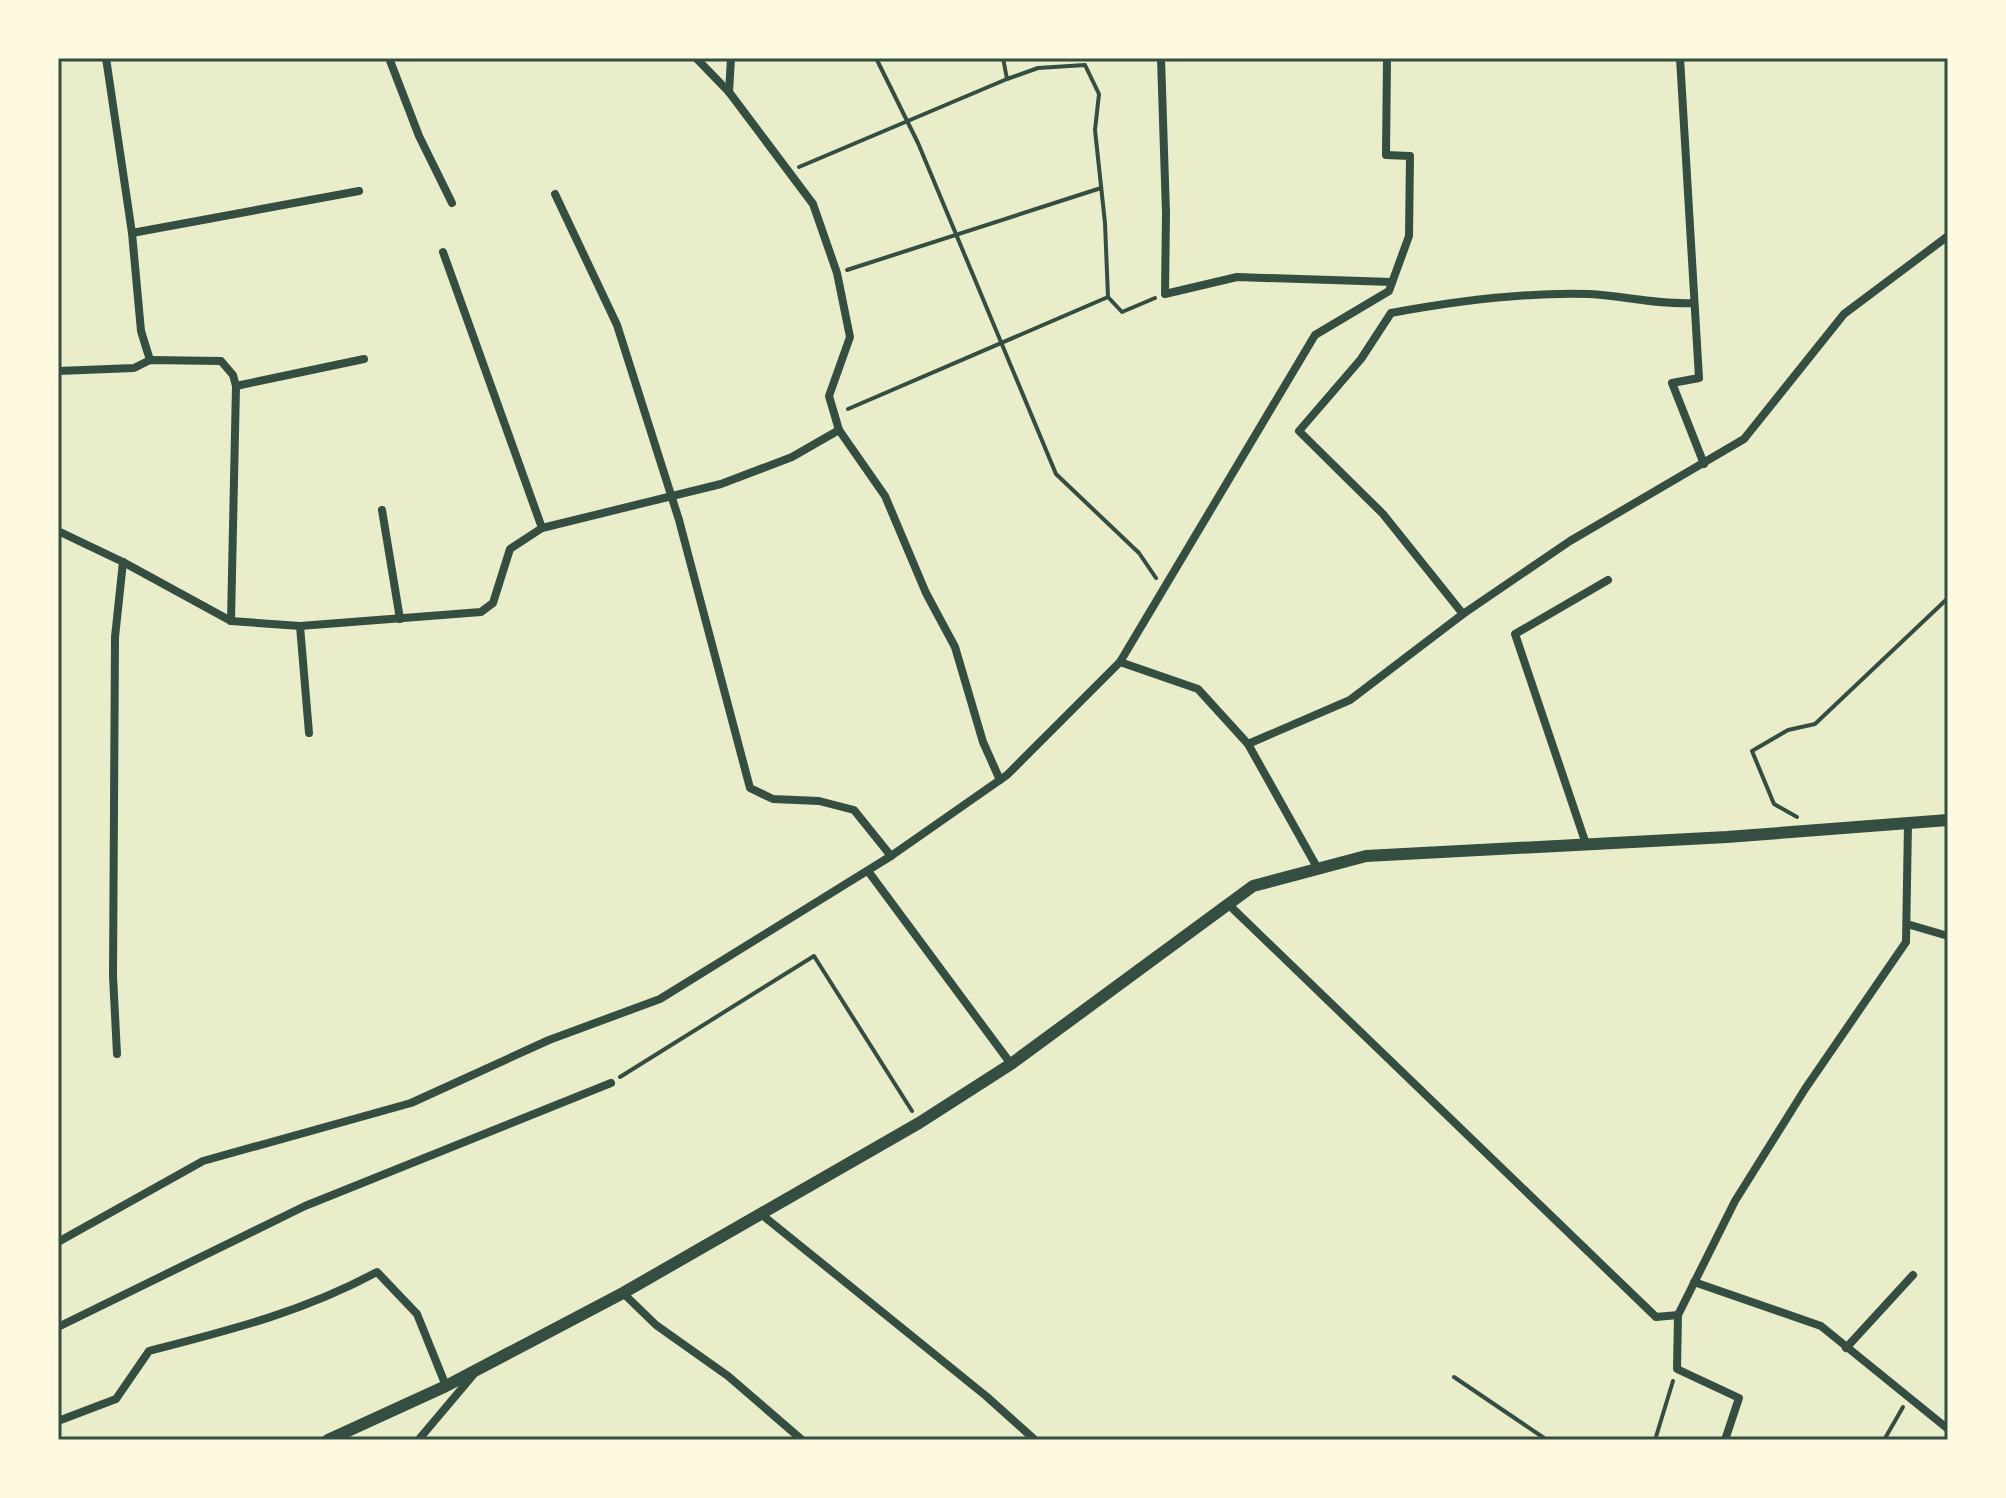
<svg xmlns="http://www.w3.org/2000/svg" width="2006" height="1498" viewBox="0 0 2006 1498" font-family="'Public Sans',sans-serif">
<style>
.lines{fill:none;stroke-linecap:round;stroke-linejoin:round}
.path{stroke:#344e41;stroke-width:4}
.minor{stroke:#344e41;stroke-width:8}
.tertiary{stroke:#344e41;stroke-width:12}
.neatline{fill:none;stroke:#344e41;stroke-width:3}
</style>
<rect width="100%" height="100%" fill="#e9edc9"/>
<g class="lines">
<g class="path">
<path d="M876,58L918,143L1056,474L1139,553L1156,578"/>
<path d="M1003,58L1007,79L1038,68L1085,65L1099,94L1095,130L1105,223L1108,297"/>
<path d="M799,167L1007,79"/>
<path d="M847,270L1101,188"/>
<path d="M848,409L1108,297L1122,312L1155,298"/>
<path d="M1797,817L1774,804L1752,751L1788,730L1815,724L1948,598"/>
<path d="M620,1077L814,956L912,1111"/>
<path d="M1454,1377L1547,1440"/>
<path d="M1655,1440L1673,1381"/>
<path d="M1884,1440L1903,1407"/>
</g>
<g class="minor">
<path d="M106,58L132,233L141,331L150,360"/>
<path d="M389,58L419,136L452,203"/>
<path d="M696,58L729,92L813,204L837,273L850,337L829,396L839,430L885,496L926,593L955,647L983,742L1000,780"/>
<path d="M1161,58L1166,213L1165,294L1237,277L1392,282"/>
<path d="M1680,58L1699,378L1672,383L1704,464"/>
<path d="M729,92L731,58"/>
<path d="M555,194L617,325L679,520L750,788L773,799L819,801L854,810L891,856L1007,775L1120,662L1198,689L1248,744L1318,869"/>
<path d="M132,233L359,191"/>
<path d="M443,252L542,528"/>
<path d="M58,371L134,368L150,360L221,361L233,375L236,386L231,621"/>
<path d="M236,386L364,359"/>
<path d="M382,510L400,619"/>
<path d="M58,531L123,562L231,621L300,626L481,612L493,603L510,549L542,528L721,484L792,457L839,430"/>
<path d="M1463,614L1383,514L1299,431L1361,359L1391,313C1456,301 1522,292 1589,294C1625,296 1658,305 1694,303"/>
<path d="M300,626L309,733"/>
<path d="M1120,662L1315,335L1389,291L1409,236L1410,156L1386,155L1387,58"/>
<path d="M1248,744L1350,700L1463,614L1570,541L1744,439L1844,314L1948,236"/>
<path d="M1586,844L1515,634L1608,580"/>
<path d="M868,871L1011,1064"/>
<path d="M1228,904L1656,1317L1678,1315L1735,1201L1805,1089L1906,942L1908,823"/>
<path d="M1907,924L1948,936"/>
<path d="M117,1054L113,976L115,637L123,562"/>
<path d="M761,1214L986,1396L1035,1440"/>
<path d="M58,1242L203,1161L411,1103L549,1040L660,999L891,856"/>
<path d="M1694,1282L1821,1326L1948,1429"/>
<path d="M623,1293L656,1325L728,1376L801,1439"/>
<path d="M1678,1315L1677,1369L1739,1398L1725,1440"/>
<path d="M58,1327L305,1206L611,1083"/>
<path d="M1846,1348L1913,1275"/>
<path d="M58,1421L116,1399L149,1351C230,1330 303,1312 377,1272L417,1314L446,1386"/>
<path d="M424,1440L420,1438L474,1374"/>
</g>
<path class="tertiary" d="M328,1440L446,1386L623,1293L919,1123L1011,1064L1253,886L1366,856L1727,837L1948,820"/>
</g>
<rect width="2006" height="1498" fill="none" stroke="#fefae0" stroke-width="120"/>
<rect x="60" y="60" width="1886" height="1378" class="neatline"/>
</svg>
